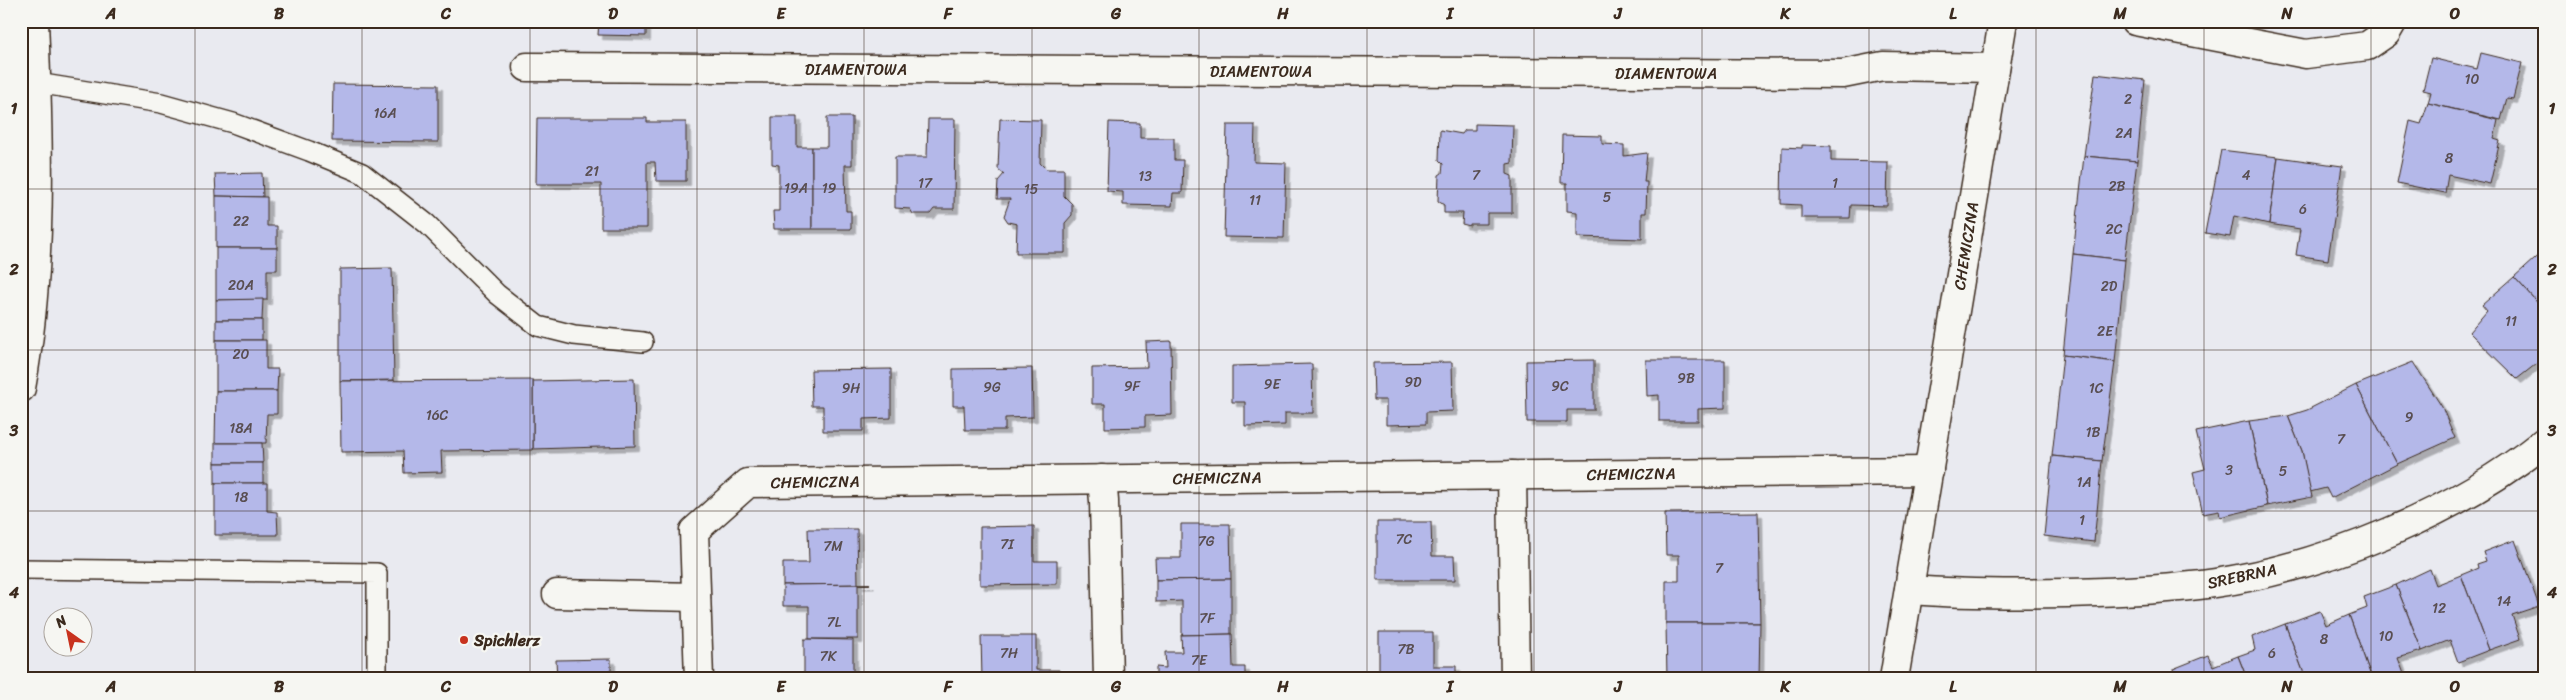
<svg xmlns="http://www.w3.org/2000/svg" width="2566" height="700" viewBox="0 0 2566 700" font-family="Sriracha,sans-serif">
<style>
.building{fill:#b4b8e9;stroke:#3b2a1e;filter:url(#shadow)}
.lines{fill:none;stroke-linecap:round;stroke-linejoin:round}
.service-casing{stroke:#3b2a1e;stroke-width:22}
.minor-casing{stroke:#3b2a1e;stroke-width:31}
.service{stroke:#f6f6f2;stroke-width:19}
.minor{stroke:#f6f6f2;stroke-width:28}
.grid{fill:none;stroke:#3b2a1e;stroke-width:1;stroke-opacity:0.55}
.poi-dot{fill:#c8321e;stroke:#f6f6f2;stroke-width:2}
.labels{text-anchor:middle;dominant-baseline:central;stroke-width:4.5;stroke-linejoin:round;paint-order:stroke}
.number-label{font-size:14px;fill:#594e51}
.street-label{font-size:16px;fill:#3b2a1e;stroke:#f6f6f2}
.poi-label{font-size:16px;font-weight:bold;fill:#3b2a1e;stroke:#f6f6f2;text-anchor:start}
.neatline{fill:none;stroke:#3b2a1e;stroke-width:2}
.grid-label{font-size:16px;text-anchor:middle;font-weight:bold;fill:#3b2a1e}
</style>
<defs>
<filter id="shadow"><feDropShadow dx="4.5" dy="4.5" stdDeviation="0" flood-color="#0004"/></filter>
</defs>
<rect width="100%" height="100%" fill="#e9eaf0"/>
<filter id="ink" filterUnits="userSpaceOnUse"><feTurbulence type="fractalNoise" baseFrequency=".02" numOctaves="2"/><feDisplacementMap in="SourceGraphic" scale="10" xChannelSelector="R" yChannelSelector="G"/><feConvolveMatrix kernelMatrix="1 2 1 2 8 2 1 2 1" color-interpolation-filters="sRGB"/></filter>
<g filter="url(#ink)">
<g class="building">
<path d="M599,21H646V36L598,35Z"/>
<path d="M2481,53L2522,63L2513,99L2507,98L2501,120L2428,103L2431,92L2423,90L2431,58L2477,69Z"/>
<path d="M2095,74L2145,80L2137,161L2084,156Z"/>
<path d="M333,84L438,85V142L332,141Z"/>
<path d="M2428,103L2498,120L2494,139L2500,141L2490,184L2448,175L2445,193L2397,183L2410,121L2421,124Z"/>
<path d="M772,117H797V147H812V229H774L773,211H779V165L772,164Z"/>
<path d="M827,117H852V165H845L846,211H851V229H812V147H827Z"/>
<path d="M537,118H647V122H686V181H656L655,162H647V228H601V184H536Z"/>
<path d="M928,119H955L954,209H934L930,214H913L910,209L895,208V157H927Z"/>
<path d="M1000,119L1041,120L1040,163L1046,169H1064V196L1072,204V215L1065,223V253H1016L1017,224L1008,222L1004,216L1010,199H997L998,181L1004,174L998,169Z"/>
<path d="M1109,122L1140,123V138H1174V160H1183L1182,193H1173L1172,206L1123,205V192L1107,191Z"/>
<path d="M1475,124L1513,125L1512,163L1507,164V174L1512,176V213H1487V224H1470V226L1462,224L1463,213H1444V205L1438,201L1439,175L1442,173L1443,164L1439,160L1440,130L1462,134L1465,130H1475Z"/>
<path d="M1227,125H1255L1254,162L1286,163L1284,238L1224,237Z"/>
<path d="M1562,135L1602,136V144L1624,145V156L1647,153L1644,182H1647L1646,213H1642V239L1577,237V212L1567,211V183H1561Z"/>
<path d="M1802,145L1831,146V161L1888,162L1887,206L1851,205L1850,218H1801V205L1781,204L1782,147L1802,148Z"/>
<path d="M2221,150L2278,157L2269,224L2234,216L2230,237L2205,233Z"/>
<path d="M2084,156L2137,161L2125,260L2073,254Z"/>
<path d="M2278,157L2342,166L2328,260L2296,255L2300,229L2269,224Z"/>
<path d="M262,173L263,197L216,196L215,174Z"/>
<path d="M216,196L267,197V226H277V248H216Z"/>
<path d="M216,248H277V270H267V300H216Z"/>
<path d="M2544,250L2545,251V311L2514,277Z"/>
<path d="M2073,254L2125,260L2115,362L2063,355Z"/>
<path d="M392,268L394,380L340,381V269Z"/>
<path d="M2514,277L2545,311V357L2517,379L2469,332L2487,311L2482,305Z"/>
<path d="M263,299L262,320H216V300Z"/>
<rect x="216" y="320" width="46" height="20"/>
<path d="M216,340H266V369H278L277,391H216Z"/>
<path d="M1171,341L1172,415L1145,416V427L1105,428V404H1092V368L1147,367L1146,342Z"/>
<path d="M2063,355L2115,362L2102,461L2052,456Z"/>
<path d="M1594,360V410H1567V422H1527L1526,361Z"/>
<path d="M1646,360H1725V408L1698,409V421H1659V395L1647,396Z"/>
<path d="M1452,362L1453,411L1426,412V424L1386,425V400H1374L1373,363Z"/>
<path d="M2413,362L2442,407L2455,438L2397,464L2356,385Z"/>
<path d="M1312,364L1313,413H1285V425L1245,426V402H1232V366Z"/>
<path d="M1032,368L1033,417L1005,418V430H965L964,406H953V369Z"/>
<path d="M891,369V418L863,419V431H823V406H812L811,370Z"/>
<path d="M634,379L635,446L533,449V381Z"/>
<path d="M533,380V450L441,451L442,472L404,473L403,451L341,452L340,381Z"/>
<path d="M2356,385L2397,464L2331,498L2326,488L2310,492L2302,451L2288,416L2307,410Z"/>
<path d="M216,391H277V414H267L266,443H215Z"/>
<path d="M2288,416L2302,451L2312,497L2267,506L2249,421Z"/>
<path d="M2249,421L2267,506L2220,517L2219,511L2203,514L2193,472L2205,469L2196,432Z"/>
<path d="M215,443H262L263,463H215Z"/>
<path d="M2052,456L2102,461L2094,542L2044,536Z"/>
<rect x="215" y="463" width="48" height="20"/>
<path d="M215,483H267V511L277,512L278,535H215Z"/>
<path d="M1758,512L1760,623H1666V581H1679V555H1666L1665,513Z"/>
<path d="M1377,522H1431L1432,556H1454L1455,580H1377Z"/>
<path d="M1181,524H1230L1231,579L1156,580L1155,558H1181Z"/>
<path d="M1034,526V561H1057V584L980,585V527Z"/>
<path d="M808,529H857L858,584H870L783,585V563H809Z"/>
<path d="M2515,540L2539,606L2512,615L2520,639L2489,650L2461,575L2478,568L2477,564L2486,561L2483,552Z"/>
<path d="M2430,569L2436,585L2461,575L2489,650L2458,662L2450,640L2422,651L2396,585Z"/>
<path d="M1231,579V634L1182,635V601L1156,602V580Z"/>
<path d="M870,584L858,585V639H809V606H783V585Z"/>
<path d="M2396,585L2422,651L2398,658L2406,679H2372L2349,615L2367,608L2364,597Z"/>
<path d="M2320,611L2326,625L2349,615L2372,679H2306L2285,624Z"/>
<path d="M1666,623H1760L1759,679H1667Z"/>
<path d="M2285,624L2306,679H2247L2238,656L2255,650L2252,637Z"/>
<path d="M1379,632H1433V666H1456V679H1379Z"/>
<path d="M1232,634L1233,667H1245V679H1156V667L1166,668L1165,652H1182L1181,635Z"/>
<path d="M981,636H1036V670H1059V679H982Z"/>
<path d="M804,639L853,640V679H778V674L804,673Z"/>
<path d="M2208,655L2213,666L2238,656L2247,679H2176L2173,669Z"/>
<path d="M611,659V679H557L556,660Z"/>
</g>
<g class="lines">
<defs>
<g id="service">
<path d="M37,83L161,103L233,123L309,151L362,173L427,224L497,294L538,326L574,335L643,342"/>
<path d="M21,569L377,573V679"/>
</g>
<g id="minor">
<path d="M2135,21L2306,54L2367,46L2386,33L2393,21"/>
<path d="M527,67L1843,74L1883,66L1995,68"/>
<path d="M21,388C43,267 39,144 34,21"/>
<path d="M1512,475L1515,679"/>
<path d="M1102,479L1104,501L1108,679"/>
<path d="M1909,590C1963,594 2014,594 2068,593C2116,592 2166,590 2215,583C2327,566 2457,512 2545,441"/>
<path d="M557,594L696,597"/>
<path d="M699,679L694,531L748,483L1929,471"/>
<path d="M1894,679L2003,21"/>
</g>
</defs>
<use href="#service" class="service-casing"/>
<use href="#minor" class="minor-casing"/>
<use href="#service" class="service"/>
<use href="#minor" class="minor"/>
</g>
</g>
<path class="grid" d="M195,21V679M362,21V679M530,21V679M697,21V679M864,21V679M1032,21V679M1199,21V679M1367,21V679M1534,21V679M1702,21V679M1869,21V679M2036,21V679M2204,21V679M2371,21V679M21,189H2545M21,350H2545M21,511H2545"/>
<circle class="poi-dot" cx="464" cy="640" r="5"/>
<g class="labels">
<g class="number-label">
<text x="2472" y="79">10</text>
<text x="2128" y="99">2</text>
<text x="385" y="113">16A</text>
<text x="2124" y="133">2A</text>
<text x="2449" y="158">8</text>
<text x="592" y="171">21</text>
<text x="1476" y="175">7</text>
<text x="2246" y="175">4</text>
<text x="1145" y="176">13</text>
<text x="925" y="183">17</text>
<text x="1835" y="183">1</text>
<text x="2117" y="186">2B</text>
<text x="796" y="188">19A</text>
<text x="829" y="188">19</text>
<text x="1031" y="189">15</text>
<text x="1607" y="197">5</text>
<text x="1255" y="200">11</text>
<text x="2303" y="209">6</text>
<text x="241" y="221">22</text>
<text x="2114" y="229">2C</text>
<text x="241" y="285">20A</text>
<text x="2109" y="286">2D</text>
<text x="2511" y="321">11</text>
<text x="2105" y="331">2E</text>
<text x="241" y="354">20</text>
<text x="1686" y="378">9B</text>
<text x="1413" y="382">9D</text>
<text x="1272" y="384">9E</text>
<text x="1132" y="386">9F</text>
<text x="1560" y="386">9C</text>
<text x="992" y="387">9G</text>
<text x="851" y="388">9H</text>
<text x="2096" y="388">1C</text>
<text x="437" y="415">16C</text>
<text x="2409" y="417">9</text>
<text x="241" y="428">18A</text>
<text x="2093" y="432">1B</text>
<text x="2341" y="439">7</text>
<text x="2229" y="470">3</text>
<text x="2283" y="471">5</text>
<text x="2084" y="482">1A</text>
<text x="241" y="497">18</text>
<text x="2082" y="520">1</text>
<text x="1404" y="539">7C</text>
<text x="1206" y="541">7G</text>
<text x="1007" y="544">7I</text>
<text x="833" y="546">7M</text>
<text x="1719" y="568">7</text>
<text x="2504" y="601">14</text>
<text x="2439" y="608">12</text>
<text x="1207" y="618">7F</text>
<text x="834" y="622">7L</text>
<text x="2386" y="636">10</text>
<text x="2324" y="639">8</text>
<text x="1406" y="649">7B</text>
<text x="1009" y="653">7H</text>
<text x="2272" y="653">6</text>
<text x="828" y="656">7K</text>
<text x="1199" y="660">7E</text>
</g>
<g class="street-label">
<text x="856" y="69">DIAMENTOWA</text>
<text x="1261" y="71">DIAMENTOWA</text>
<text x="1666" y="73">DIAMENTOWA</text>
<text transform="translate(1966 246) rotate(-81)">CHEMICZNA</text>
<text transform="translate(1631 474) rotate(-1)">CHEMICZNA</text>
<text transform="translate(1217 478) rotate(-1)">CHEMICZNA</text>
<text transform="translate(815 482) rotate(-1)">CHEMICZNA</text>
<text transform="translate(2242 576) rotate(-12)">SREBRNA</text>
</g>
<g class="poi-label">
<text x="474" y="640">Spichlerz</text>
</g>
</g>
<rect width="2566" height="700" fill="none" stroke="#f6f6f2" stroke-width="55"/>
<g transform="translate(68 632) rotate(327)"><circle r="24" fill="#f6f6f2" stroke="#aba49d"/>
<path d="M0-4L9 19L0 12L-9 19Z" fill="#c8321e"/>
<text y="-8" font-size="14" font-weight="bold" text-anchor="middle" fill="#3b2a1e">N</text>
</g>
<rect x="28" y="28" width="2510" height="644" class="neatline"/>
<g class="grid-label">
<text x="111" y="19">A</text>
<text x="279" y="19">B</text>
<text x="446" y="19">C</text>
<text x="613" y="19">D</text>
<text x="781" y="19">E</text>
<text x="948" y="19">F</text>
<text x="1116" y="19">G</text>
<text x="1283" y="19">H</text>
<text x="1450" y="19">I</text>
<text x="1618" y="19">J</text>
<text x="1785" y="19">K</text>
<text x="1953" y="19">L</text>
<text x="2120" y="19">M</text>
<text x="2287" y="19">N</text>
<text x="2455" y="19">O</text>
<text x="14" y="114">1</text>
<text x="2552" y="114">1</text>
<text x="14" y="275">2</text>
<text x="2552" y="275">2</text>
<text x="14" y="436">3</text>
<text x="2552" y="436">3</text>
<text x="14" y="598">4</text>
<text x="2552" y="598">4</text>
<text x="111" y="692">A</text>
<text x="279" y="692">B</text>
<text x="446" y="692">C</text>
<text x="613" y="692">D</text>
<text x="781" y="692">E</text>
<text x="948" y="692">F</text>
<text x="1116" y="692">G</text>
<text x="1283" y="692">H</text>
<text x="1450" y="692">I</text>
<text x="1618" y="692">J</text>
<text x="1785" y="692">K</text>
<text x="1953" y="692">L</text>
<text x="2120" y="692">M</text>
<text x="2287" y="692">N</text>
<text x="2455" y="692">O</text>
</g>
</svg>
